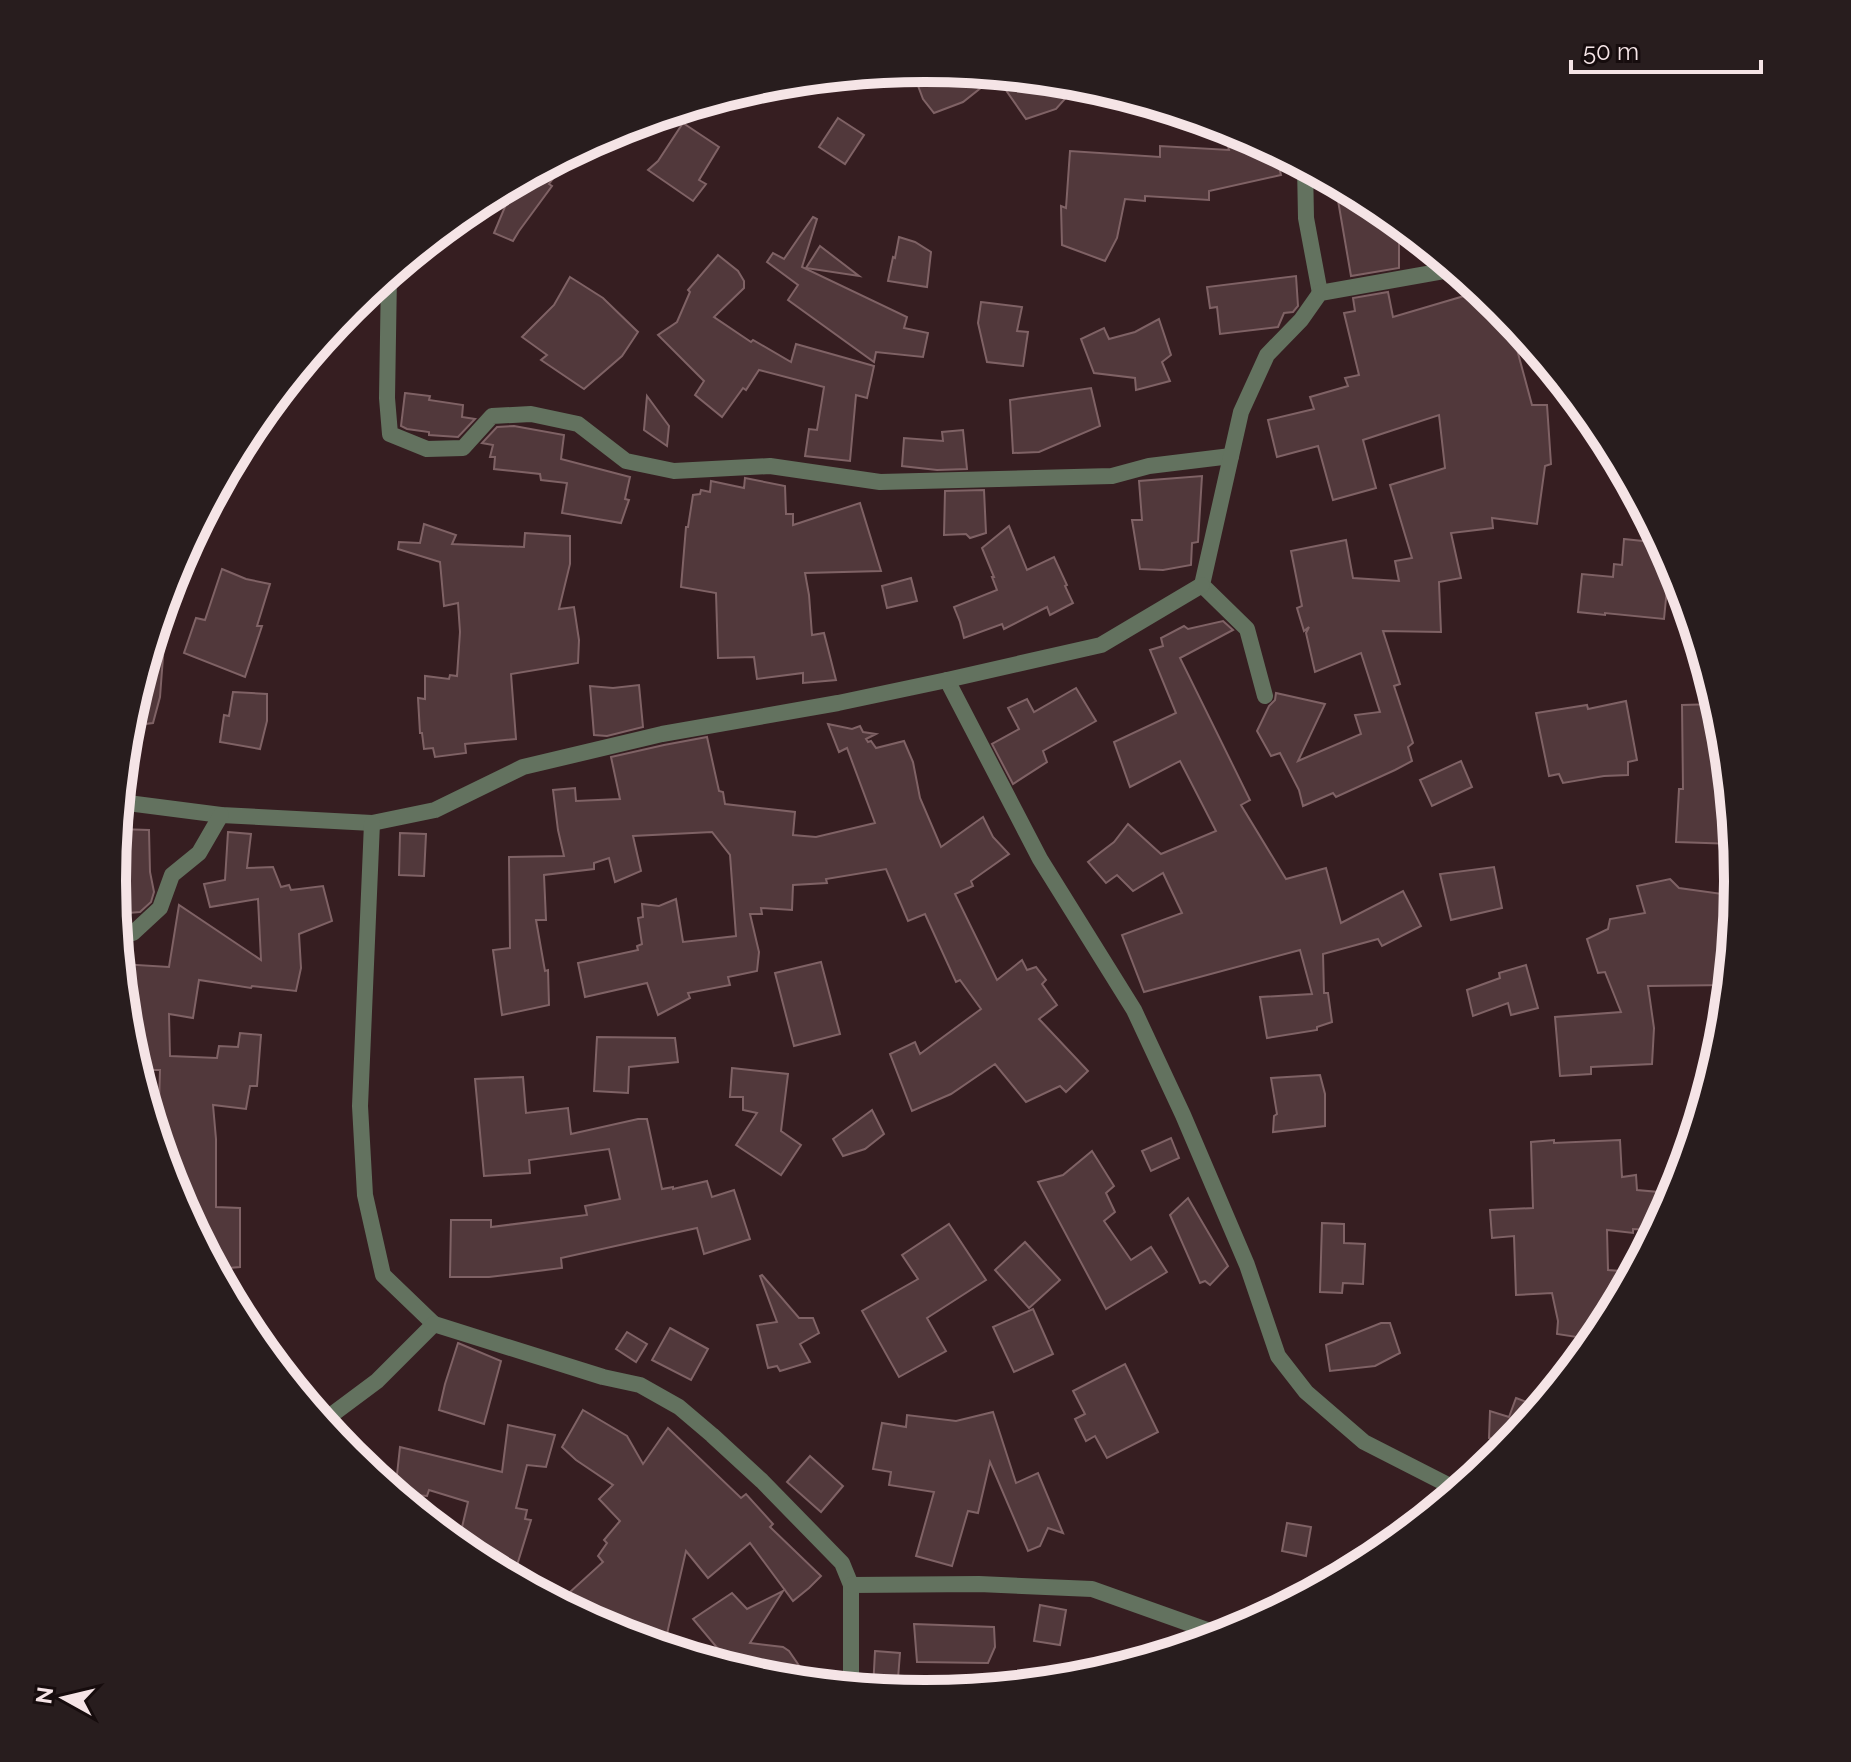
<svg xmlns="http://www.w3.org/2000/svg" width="1851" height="1762" viewBox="0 0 1851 1762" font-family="Raleway,sans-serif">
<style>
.building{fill:#51383b;stroke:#7f6265;stroke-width:2}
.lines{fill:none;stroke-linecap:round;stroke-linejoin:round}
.street{stroke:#63725f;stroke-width:16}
.rim{fill:none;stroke:#f5e4e6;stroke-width:10}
</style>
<rect width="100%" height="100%" fill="#361e21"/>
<g class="building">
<path d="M937,69L998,75L1079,83L1056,109L1026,119L996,76L963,102L934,113L923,99L917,83Z"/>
<path d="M838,118L864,135L845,164L819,147Z"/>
<path d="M683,123L719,147L699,180L706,184L693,201L648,170L658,161Z"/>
<path d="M1223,126L1237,130L1275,151L1281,175L1209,191V200L1145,196V201L1125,199L1117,238L1105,261L1062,245L1061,206L1066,208L1070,151L1160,157V146L1229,150Z"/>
<path d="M574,151L549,184L552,186L519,231L513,241L494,233L507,202L496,193Z"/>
<path d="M1335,183L1378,205L1396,220L1399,240V268L1351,276Z"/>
<path d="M813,217L817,219L802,267L907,317L904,328L928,333L923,357L876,352L874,362L788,300L798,285L767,262L773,253L784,259Z"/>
<path d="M899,237L915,242L931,252L927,287L888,281L893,257L895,258Z"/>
<path d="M820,246L859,276L806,268Z"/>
<path d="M718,255L738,271L744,281V288L714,317L751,342L753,340L791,362L796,344L874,366L867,398L856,395L850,461L805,456L809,429L817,430L824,387L759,370L746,390L743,388L722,417L695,395L704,381L658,335L677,322L690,292L688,290Z"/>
<path d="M1296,276L1298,306L1293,312L1284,313L1278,327L1220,334L1217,307L1210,308L1207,287Z"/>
<path d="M1463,276L1501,306L1529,340L1515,342L1532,405H1547L1551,464L1545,466L1537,524L1492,518L1493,528L1451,533L1461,578L1439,582L1441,632L1383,631L1400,684L1394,686L1413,743L1408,747L1412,761L1395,770L1336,797L1333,793L1303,806L1299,790L1280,753L1271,756L1257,731L1269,706L1275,700L1276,693L1325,704L1298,761L1361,734L1355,715L1380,712L1361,653L1315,672L1306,633L1309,627L1304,631L1297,608L1302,606L1291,551L1346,540L1353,578L1399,581L1395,561L1412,558L1390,485L1445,468L1439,415L1363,440L1376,488L1333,500L1318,446L1277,457L1268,420L1314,409L1310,397L1348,386L1345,378L1359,375L1344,313L1355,311L1353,298L1388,292L1393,317L1464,296L1459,279Z"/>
<path d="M570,277L603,298L638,332L622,356L584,389L541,360L547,355L522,337L554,305Z"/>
<path d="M981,302L1022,307L1017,331L1028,332L1023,366L987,362L978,323Z"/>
<path d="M1159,319L1171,355L1162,362L1170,381L1136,390L1135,378L1094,373L1081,339L1104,328L1109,339L1135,332Z"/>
<path d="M1091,388L1100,426L1039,452L1013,453L1010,400Z"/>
<path d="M405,393L430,396L429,400L463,405L462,417L475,419L458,437L429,435V432L407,429L401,426Z"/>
<path d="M647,396L669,426L667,446L644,430Z"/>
<path d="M514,426L564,435L561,459L630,477L625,499L629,500L621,523L562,513L567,483L541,480L540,474L494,469L495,457H490L493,445L482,443L497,427Z"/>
<path d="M963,430L967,469L937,470L902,466L904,438L943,441L942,432Z"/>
<path d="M1202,476L1198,542L1192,543L1191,565L1163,570L1140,569L1132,520H1142L1139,481Z"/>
<path d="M745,478L785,486L786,514H793V525L860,503L881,571L805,573L809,595L812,635L824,633L836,680L803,683V673L757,679L754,657L718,658L716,593L681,587L686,527H688L693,495L700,494L701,490L710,492L711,481L744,488Z"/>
<path d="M984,490L986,533L970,538L966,534L944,535L945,491Z"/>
<path d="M424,524L456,535L452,544L524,547L525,533L570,536V564L559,609L574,607L579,640L578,663L511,674L516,739L465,744L466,753L435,757L433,748L424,749L422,733H420L418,698L425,699V676L449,679L450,675L457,676L460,632L458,603L444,606L440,562L398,549L399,542L420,543Z"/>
<path d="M1009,526L1027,570L1054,557L1067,585L1065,586L1073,603L1050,615L1047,607L1004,629L1002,624L964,638L960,622L954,607L997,590L992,577H994L982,548Z"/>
<path d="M1624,539L1662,543L1670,558L1664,619L1605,613V615L1578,612L1582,574L1613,577L1614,564L1622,565Z"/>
<path d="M222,569L246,579L270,584L257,626H262L245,677L184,653L196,618L205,620Z"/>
<path d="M911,578L917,601L887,608L882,586Z"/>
<path d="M1223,621L1233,630L1180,658L1250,800L1241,805L1286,879L1326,868L1341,923L1403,891L1421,926L1382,946L1378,939L1323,954L1324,993H1328L1332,1022L1317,1027V1030L1267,1038L1260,997L1312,994L1300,950L1144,992L1122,935L1182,913L1163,873L1133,891L1117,875L1106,883L1088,862L1114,842L1128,824L1161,854L1216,831L1180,761L1130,787L1114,742L1176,713L1150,650L1163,646L1161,638L1184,626L1188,629Z"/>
<path d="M157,628L165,630L160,697L153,723L128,726Z"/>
<path d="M639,685L643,727L607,736L594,735L590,686L613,688Z"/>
<path d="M1076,688L1096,721L1043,751L1047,762L1013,784L992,744L1019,729L1008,708L1027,699L1034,712Z"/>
<path d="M233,692L267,694V721L260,749L220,742L224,715L229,716Z"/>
<path d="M1626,701L1637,760L1628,762V775L1604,776L1563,783L1559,774L1549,776L1536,713L1587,705L1588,709Z"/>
<path d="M1717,704L1723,723L1726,750L1725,789H1729L1735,844L1676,842L1679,789H1683L1682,705Z"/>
<path d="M828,724L852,729L860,726L863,732L876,734L866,739L868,742L871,741L876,748L904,741L913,762L920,798L941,847L983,817L993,837L1009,854L971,881L973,886L955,894L997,980L1022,960L1027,970L1036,967L1046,980L1042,984L1057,1005L1039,1019L1088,1071L1066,1092L1060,1086L1026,1102L995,1064L951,1094L912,1111L890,1054L915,1042L920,1054L981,1009L960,980L956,982L925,914L908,921L886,869L826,879L827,883L793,885L792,910L761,908L762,914H750L759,952L757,971L728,977L730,985L688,993L690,998L658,1015L647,983L585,997L578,963L638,950L637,946L642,944L638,918L643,917L642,904L659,906L676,899L683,942L736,936L730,855L712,832L633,836L641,871L615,882L609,858L594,863V869L544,875L546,920H536L545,971L548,970L549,1005L502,1015L493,950L510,948L509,857L564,856L558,830L553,790L575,788L576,801L620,799L611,757L664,745L707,737L719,791L723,792L725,804L795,812L793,835L816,837L875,823L847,748L839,752Z"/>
<path d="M1461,761L1472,787L1432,806L1420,780Z"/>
<path d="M118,829L149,830L150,872L154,892L151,902L140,912L116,914L112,881Z"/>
<path d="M228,832L251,834L247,868L273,867L281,887L289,885L291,890L323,886L332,921L299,934L301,968L296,991L252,986L251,988L199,980L193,1018L169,1014L170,1056L217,1058L219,1046L238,1047L240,1033L261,1035L257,1086H250L246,1109L213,1105L216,1139V1207L240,1208V1267L216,1269L174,1192L158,1138L160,1070H137L128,1039L121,964L169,967L179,905L261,960L258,899L210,907L204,884L225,880Z"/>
<path d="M400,833L426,834L424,876L399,875Z"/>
<path d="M1494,867L1502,908L1451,920L1440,874Z"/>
<path d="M1670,879L1679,888L1737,896L1728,985L1648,986L1654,1028L1652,1064L1591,1067V1074L1560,1076L1555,1017L1621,1012L1605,972L1598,973L1587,939L1608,929L1610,919L1645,913L1637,886Z"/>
<path d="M821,962L840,1034L794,1046L775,973Z"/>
<path d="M1526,965L1538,1008L1511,1015L1508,1003L1473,1016L1467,990L1500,978L1499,973Z"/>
<path d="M597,1037L675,1038L678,1062L629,1067L628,1093L594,1091Z"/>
<path d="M732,1068L788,1074L781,1131L801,1145L781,1175L736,1145L757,1113L743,1110V1097H730Z"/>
<path d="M1320,1075L1325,1094V1126L1273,1132L1274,1116L1277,1114L1271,1078Z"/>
<path d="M523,1077L526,1113L568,1108L571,1134L638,1119H647L662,1189L673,1187V1189L707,1181L712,1197L734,1190L750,1239L704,1254L697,1228L561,1258L562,1268L489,1277H450L451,1220H491V1227L587,1215L585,1206L620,1199L609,1149L529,1160L530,1173L484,1176L475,1079Z"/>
<path d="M872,1110L884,1134L865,1149L843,1156L833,1139Z"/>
<path d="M1171,1138L1179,1158L1151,1171L1142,1151Z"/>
<path d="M1554,1140V1143L1620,1140L1622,1177L1636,1175L1637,1190L1670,1193L1669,1207L1656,1230L1633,1229V1233L1607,1230L1608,1270L1634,1272L1601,1333L1596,1340L1557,1334L1558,1321L1552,1293L1516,1295L1514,1236L1492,1238L1490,1210L1533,1208L1531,1142Z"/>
<path d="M1092,1151L1114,1186L1106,1193L1115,1212L1104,1221L1131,1260L1151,1247L1167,1272L1106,1309L1038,1182L1063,1175Z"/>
<path d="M1188,1198L1228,1266L1210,1285L1205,1281L1200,1283L1170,1215Z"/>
<path d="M1322,1223L1344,1224V1243L1365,1244L1363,1284L1343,1283L1342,1293L1320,1292Z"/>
<path d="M949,1224L986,1280L927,1318L946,1351L899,1377L862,1311L918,1279L902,1255Z"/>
<path d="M1025,1242L1060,1280L1029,1308L995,1270Z"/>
<path d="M762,1275L799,1318H813L819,1333L800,1344L810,1362L780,1371L777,1366L768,1368L757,1325L777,1322L760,1276Z"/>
<path d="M1033,1309L1053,1354L1014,1372L993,1327Z"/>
<path d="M1381,1323H1390L1400,1353L1375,1366L1330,1371L1326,1345Z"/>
<path d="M670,1328L708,1349L691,1380L652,1360Z"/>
<path d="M627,1332L647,1344L636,1362L616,1349Z"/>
<path d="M458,1343L501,1361L484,1424L439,1410L445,1384Z"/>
<path d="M1125,1364L1158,1432L1107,1458L1095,1436L1086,1441L1075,1419L1085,1414L1073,1391Z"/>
<path d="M1516,1398L1540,1407L1494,1461L1492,1460L1499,1441L1489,1438L1490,1411L1509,1417Z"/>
<path d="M583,1410L627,1436L643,1464L668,1428L741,1498L746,1494L773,1524L770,1527L821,1576L809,1588L793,1601L750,1543L708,1578L686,1551L664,1647L614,1632L559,1602L603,1562L598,1556L607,1543L604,1540L620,1521L599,1499L613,1485L576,1460L562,1447Z"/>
<path d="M993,1412L1016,1483L1038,1473L1063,1533L1048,1528L1040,1546L1028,1551L990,1462L978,1513L968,1511L952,1566L916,1556L934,1492L889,1485L891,1472L873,1469L882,1423L906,1427L907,1415L956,1421Z"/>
<path d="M508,1425L555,1435L546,1467L527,1465L516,1508L527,1510L525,1519L531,1520L513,1578L473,1557L458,1544L468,1502L429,1490L427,1496L395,1493L400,1447L502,1472Z"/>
<path d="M810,1456L843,1486L821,1512L787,1482Z"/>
<path d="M1287,1523L1311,1527L1306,1556L1282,1551Z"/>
<path d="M783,1591L750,1643L783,1647L789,1651L811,1683L766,1678L734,1668L693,1619L732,1593L747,1609Z"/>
<path d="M1040,1605L1066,1610L1060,1645L1034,1641Z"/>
<path d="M914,1624L994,1627L995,1647L988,1663L917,1662Z"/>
<path d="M875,1651L900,1653L897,1691L873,1689Z"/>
</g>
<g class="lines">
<g class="street">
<path d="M1305,166L1306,218L1320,293"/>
<path d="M389,275L387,398L390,434L427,449L463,448L492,416L531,414L578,424L626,461L674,471L770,466L880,482L1112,476L1149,466L1231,456"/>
<path d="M947,680L1040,859L1134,1010L1183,1115L1247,1265L1278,1356L1306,1392L1364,1442L1458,1490"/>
<path d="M1265,696L1247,629L1202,585L1241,412L1267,355L1301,320L1320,293L1455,269"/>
<path d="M120,802L221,815L372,823L435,810L523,767L662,734L838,703L947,680L1101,645L1202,585"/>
<path d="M372,823L360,1106L365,1195L383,1275L434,1324"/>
<path d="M118,936L133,933L160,908L172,875L199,853L221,815"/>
<path d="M322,1422L377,1381L434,1324L603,1377L640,1385L679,1407L712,1435L762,1481L842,1563L851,1585V1687"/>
<path d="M851,1585L979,1584L1092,1589L1224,1636"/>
</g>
</g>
<path d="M0 0H1851V1762H0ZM126 881a799 799 0 1 1 1598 0a799 799 0 1 1-1598 0Z" fill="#281d1e" fill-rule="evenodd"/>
<path class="rim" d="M126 881a799 799 0 1 1 1598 0a799 799 0 1 1-1598 0Z"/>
<g transform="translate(64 1698) rotate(278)" stroke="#160c0d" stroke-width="6" paint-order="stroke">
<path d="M0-6L14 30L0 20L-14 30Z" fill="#f5e4e6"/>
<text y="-12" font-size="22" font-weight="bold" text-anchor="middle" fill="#f5e4e6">N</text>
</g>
<path d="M1571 60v12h190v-12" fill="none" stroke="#f5e4e6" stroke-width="4"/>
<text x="1583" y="60" font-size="24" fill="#f5e4e6" stroke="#160c0d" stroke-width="6" paint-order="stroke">50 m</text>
</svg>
